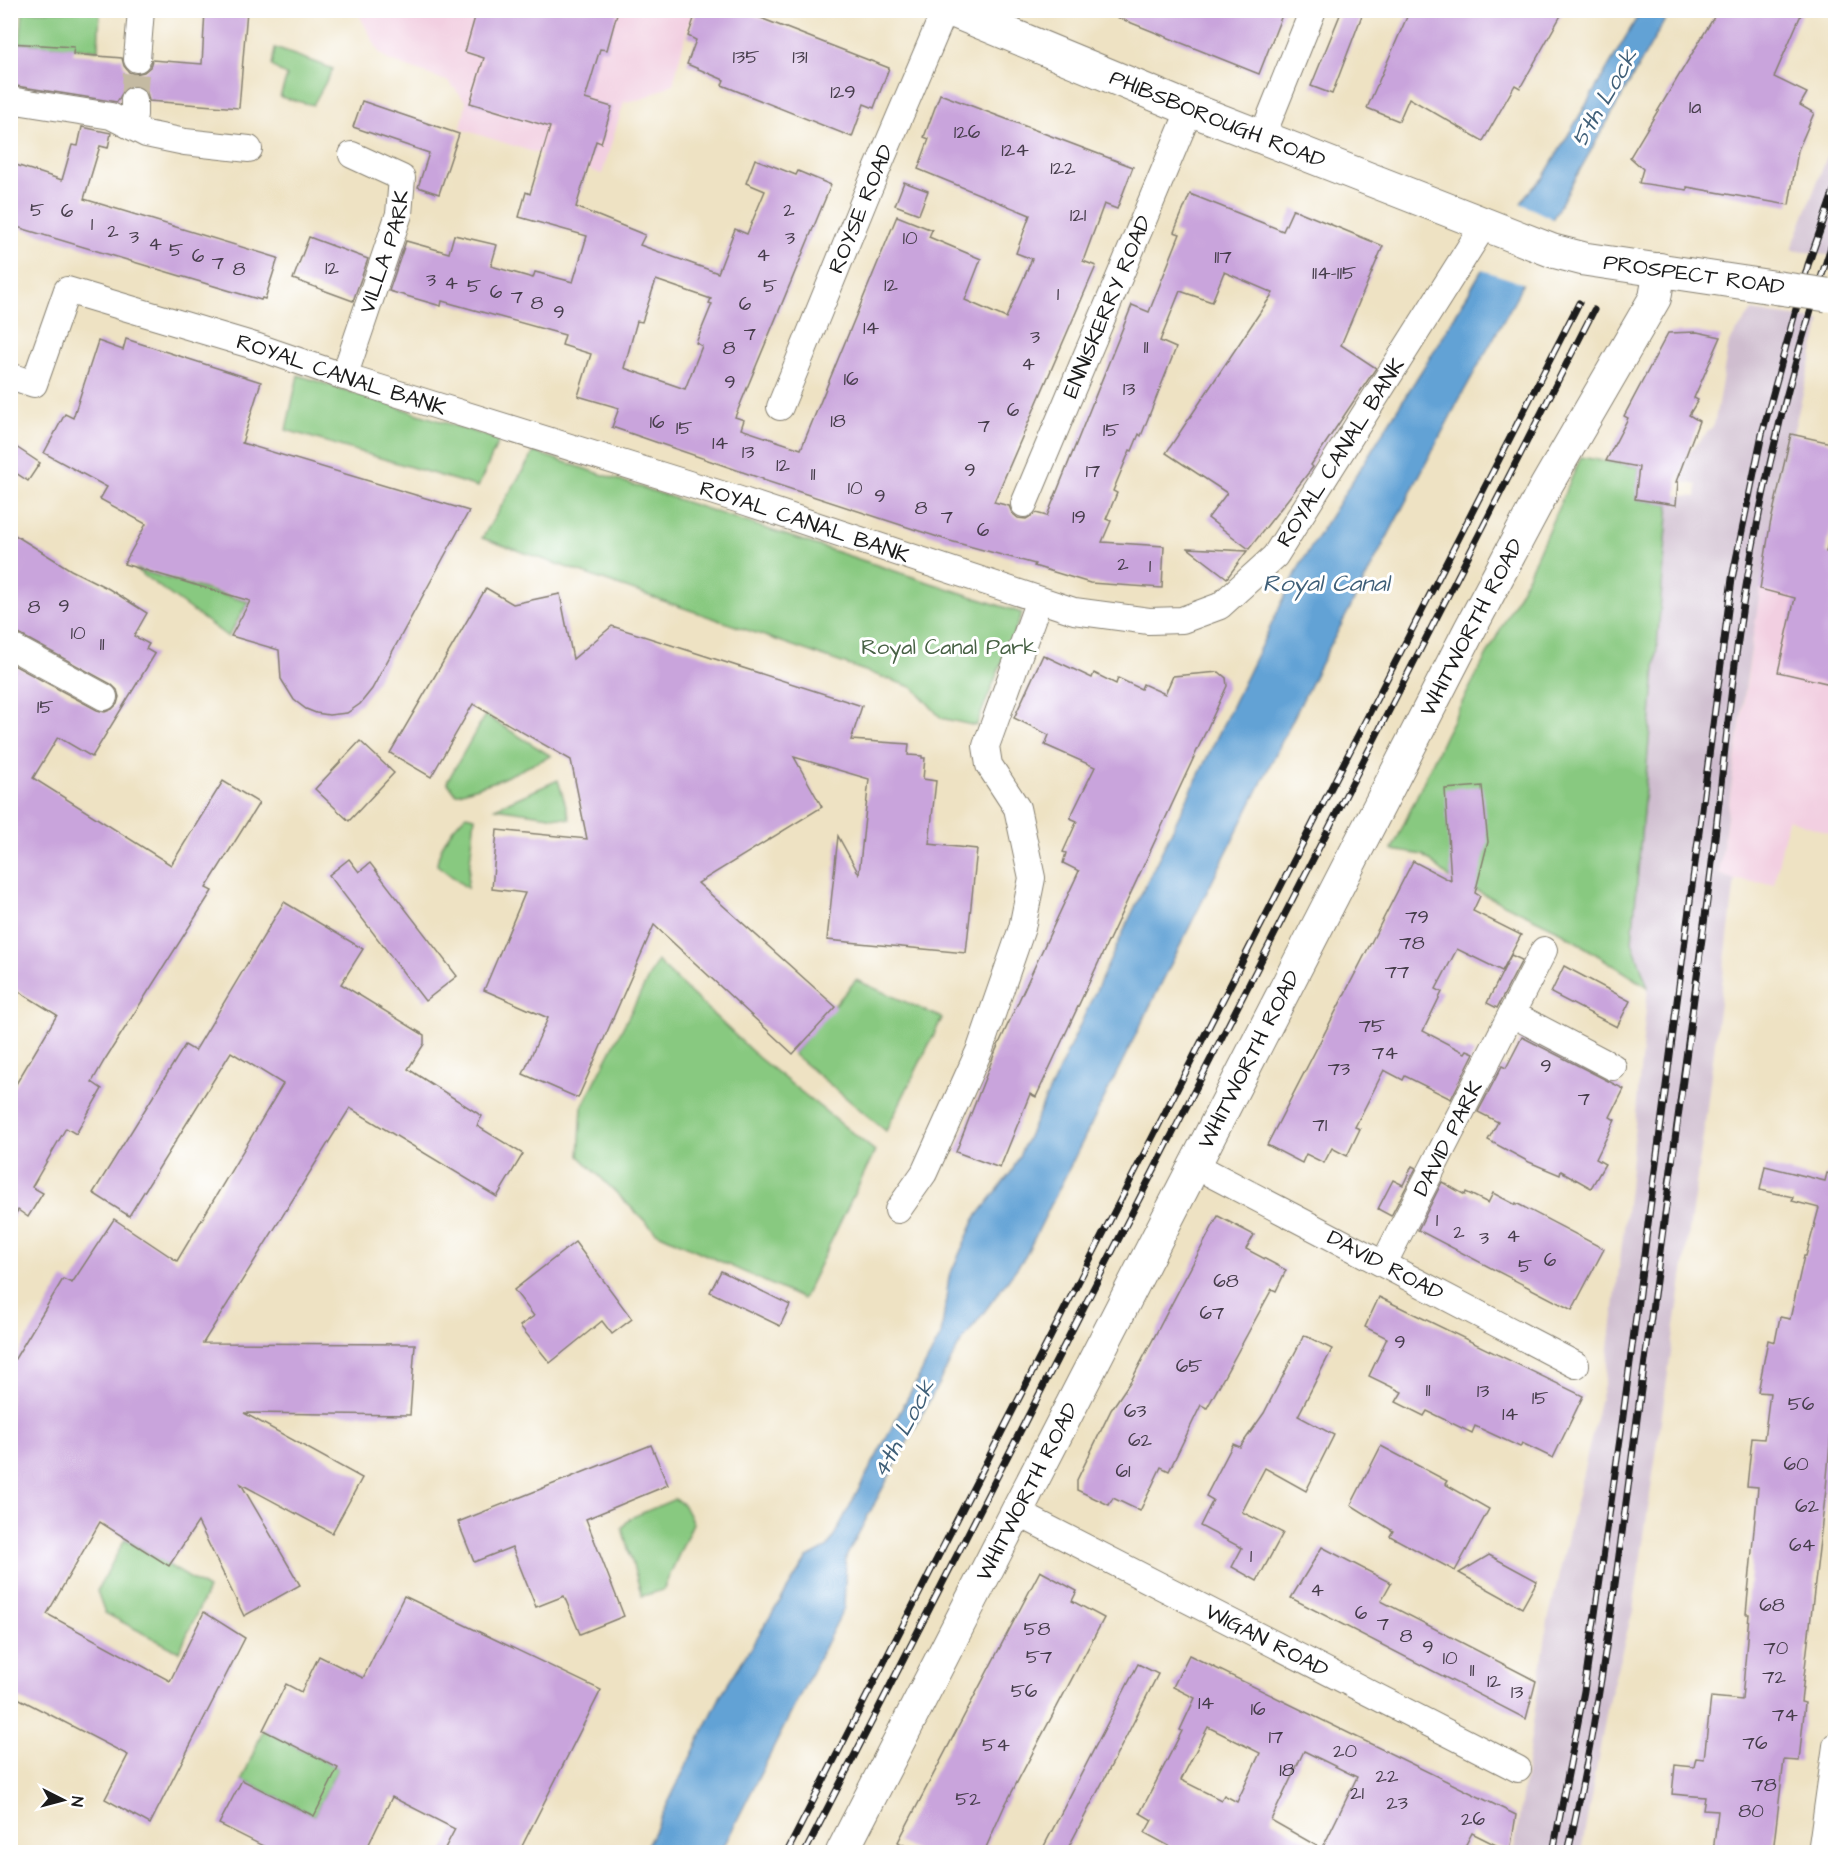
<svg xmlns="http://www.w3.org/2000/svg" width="1846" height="1863" viewBox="0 0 1846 1863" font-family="'Architects Daughter',sans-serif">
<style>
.built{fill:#f2cfe1}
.industrial{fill:#cfbdcf}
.green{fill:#88c980;stroke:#52724e;stroke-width:1.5}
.water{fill:#62a2d5;stroke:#3f5f78;stroke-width:1.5}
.pier{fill:#eee2c3}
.building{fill:#c9a4dc;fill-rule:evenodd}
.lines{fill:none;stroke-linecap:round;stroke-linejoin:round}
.minor-tunnel{stroke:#c4baa2;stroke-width:26;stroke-dasharray:26 13;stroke-linecap:butt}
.minor-casing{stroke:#857f70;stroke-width:28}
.tertiary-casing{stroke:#857f70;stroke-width:34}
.secondary-casing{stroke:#857f70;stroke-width:35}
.minor{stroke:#fff;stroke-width:26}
.tertiary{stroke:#fff;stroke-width:32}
.secondary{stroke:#fff;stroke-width:33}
.rail-casing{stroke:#1c1c1c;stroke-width:7}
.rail{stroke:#fff;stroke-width:4.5;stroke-dasharray:14;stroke-linecap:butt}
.secondary-bridge-casing{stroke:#857f70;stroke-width:35;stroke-linecap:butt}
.secondary-bridge{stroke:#fff;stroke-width:33}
.labels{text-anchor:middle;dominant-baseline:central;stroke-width:6;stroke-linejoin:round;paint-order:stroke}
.number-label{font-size:20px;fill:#473e4c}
.street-label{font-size:22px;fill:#1c1c1c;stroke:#fff}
.park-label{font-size:22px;fill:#476144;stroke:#fff}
.water-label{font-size:24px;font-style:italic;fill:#3f5f78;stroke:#fff}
</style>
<rect width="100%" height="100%" fill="#fff"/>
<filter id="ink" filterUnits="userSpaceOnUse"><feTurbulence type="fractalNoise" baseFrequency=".0167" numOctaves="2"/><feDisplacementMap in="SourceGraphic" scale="12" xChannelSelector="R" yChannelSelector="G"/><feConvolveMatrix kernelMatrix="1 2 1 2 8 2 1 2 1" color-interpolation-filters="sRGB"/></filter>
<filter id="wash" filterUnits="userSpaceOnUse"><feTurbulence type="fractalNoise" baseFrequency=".008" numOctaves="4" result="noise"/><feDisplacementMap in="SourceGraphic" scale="24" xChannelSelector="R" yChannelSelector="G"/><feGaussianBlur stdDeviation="1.35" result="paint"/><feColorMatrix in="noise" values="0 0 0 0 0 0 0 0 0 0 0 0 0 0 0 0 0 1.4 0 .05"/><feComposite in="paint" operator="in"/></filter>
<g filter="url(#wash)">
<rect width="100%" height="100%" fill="#eee2c3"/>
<g class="built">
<path d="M357,11H694L688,26L673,84L642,99L624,102L602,174L461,129L466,102L449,82L388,60L379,52Z"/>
<path d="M1826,552L1835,555V835L1788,819L1774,884L1735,880L1719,874L1760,589L1795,598Z"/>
</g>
<g class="industrial">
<path d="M1835,136V256L1791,250Z"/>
<path d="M1752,311L1821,321L1770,525L1747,676L1719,874L1735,880L1705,1123L1633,1610L1609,1699L1581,1852H1514L1548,1621L1605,1380L1629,1188L1648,987L1632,942L1669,504L1677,495L1696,497L1697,484L1679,482L1680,473L1675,472L1681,467L1687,454L1714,425L1729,342Z"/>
</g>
<g class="green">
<path d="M23,11H100L98,50L20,43Z"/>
<path d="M275,48L333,69L313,105L280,97L287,76L272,66Z"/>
<path d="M298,375L499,440L478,487L286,430Z"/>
<path d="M534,452L1022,613L976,726L941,718L914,688L482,538Z"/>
<path d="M1581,457L1639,467L1636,499L1669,504L1632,942L1648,987L1556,929L1450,878L1423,855L1392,850L1445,735L1525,582Z"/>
<path d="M135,569L248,602L228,637Z"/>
<path d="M485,715L551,756L499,780L456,794L447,782Z"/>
<path d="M558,780L570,819L495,808Z"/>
<path d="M466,815L475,817L467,888L437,865C439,845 451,829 466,815Z"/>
<path d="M657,961L760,1059L875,1151L803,1299L656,1232L579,1156L582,1107Z"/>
<path d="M856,980L942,1018L886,1131L793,1054Z"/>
<path d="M675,1499L683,1504L693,1523L663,1590L642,1596L622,1528L630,1518Z"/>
<path d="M125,1539L208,1589L179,1652L105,1613L97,1591Z"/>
<path d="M263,1730L338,1768L314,1816L242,1780Z"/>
</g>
<path class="water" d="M1641,11H1670L1555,214L1515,300L1459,400L1317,671L1025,1257L958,1347L846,1557L844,1608L721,1852H644L722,1693L807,1558L828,1547L941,1335L949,1277L975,1219L1012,1171L1132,913L1301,563L1442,338L1526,195L1543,178Z"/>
<path class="pier" d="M1518,202L1555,220L1525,284L1479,269Z"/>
<g id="blocks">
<g class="building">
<path d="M205,10H247L239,108L149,101L147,92L142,87L135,85L126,87L117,102L10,85V43L74,47L73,54L122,58L124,66L129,72L135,74L144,72L150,67L152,60L202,64Z"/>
<path d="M477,10H618L607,50L600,49L585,99L612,107L601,143L596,141L576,207L645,235L640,245L718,273L735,229L747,234L765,191L746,183L755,159L796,175L798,171L831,185L735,417L744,420L741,429L801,449L897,216L932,230L929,237L981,259L965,300L1006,318L1032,259L1016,253L1030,215L918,169L929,139L924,137L940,94L1133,167L1117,209L1104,204L1083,261L1096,266L994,502L1009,506L1012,513L1018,518L1026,519L1036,513L1047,516L1132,305L1149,312L1180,234L1174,232L1190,194L1283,231L1293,209L1383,246L1341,345L1376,368L1311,465L1313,467L1249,549L1208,518L1227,493L1166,453L1273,293L1224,272L1212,302L1180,291L1160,341L1176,348L1141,436L1139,434L1132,451L1130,450L1113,491L1117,493L1106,519L1111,521L1102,542L1164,546L1162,588L1090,583L1034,566L1035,564L950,541L763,480V479L612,427L619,408L578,396L591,354L562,345L565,335L442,301L441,306L389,291L406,241L449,253L454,235L497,245L491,266L533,278L535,272L573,282L587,236L519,217L526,192L530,194L550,127L470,103L484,58L465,52ZM656,280L711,299L709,303L712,304L696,343L702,346L685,389L624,368L637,321L642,322Z"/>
<path d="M697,10H740L889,68L874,108L864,104L852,137L722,85L724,80L687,64L696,40L688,36Z"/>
<path d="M1104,10H1284L1259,74L1104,12Z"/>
<path d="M1342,10H1364L1332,94L1311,86Z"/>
<path d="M1410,10H1564L1520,88L1515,85L1483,141L1409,98L1399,121L1367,108Z"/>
<path d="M1724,10H1803L1774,77L1807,93L1800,105L1814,113L1798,150L1789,205L1687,187V190L1639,183L1643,169L1630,157L1714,17Z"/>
<path d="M362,101L459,134L439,194L418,187L429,153L353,127Z"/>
<path d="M82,127L111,133L108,148L100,146L84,199L278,258L265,299L262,298L261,300L10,225V163L62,180L72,145L78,146Z"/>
<path d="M904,182L928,191L919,214L895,205Z"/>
<path d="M309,237L368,259L353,301L293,279Z"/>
<path d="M1697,332L1721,337L1694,398L1698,400L1689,415L1699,421L1676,482H1678L1676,505L1635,499L1639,467L1606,461L1628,418L1624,416L1668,333Z"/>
<path d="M126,339L261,382L242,443L469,511L372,689L360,704L347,713L329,715L316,713L306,709L294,700L281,679L279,650L231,636L250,601L124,564L146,524L100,499L107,487L44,453L65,414L73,418L98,341L123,350Z"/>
<path d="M1791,434L1836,444V505L1826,552L1836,555V662L1831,684L1778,672L1795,598L1760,589L1770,525Z"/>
<path d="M10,443L40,463L28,481L10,469Z"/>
<path d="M10,532L71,570L109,589L147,613L134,636L149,644L146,649L155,654L92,757L58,737L33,778L171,865L223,781L259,803L206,888L212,891L104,1061L92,1082L102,1089L76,1134L66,1128L32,1187L43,1193L28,1217L18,1210L10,1223V1094L57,1015L10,986V663L97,710L105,712L112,709L117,704L119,697L117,690L111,684L17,633L10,631Z"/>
<path d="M1188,548L1247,551L1227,578Z"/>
<path d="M486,588L513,604L560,594L573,659L612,626L862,706L851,740L909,744L908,755L922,756V758H925L923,779L936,781L929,844L977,849L966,953L827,940L838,836L859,874L869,779L794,757L822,807L698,883L836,1007L793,1054L654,925L578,1098L523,1074L548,1018L484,990L525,893L492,889L497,830L587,839L571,760L473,704L431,777L390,753Z"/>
<path d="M1043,655L1092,678L1094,673L1116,684L1118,678L1141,689L1143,684L1165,694L1173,676L1219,672L1226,678L1227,686L1036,1097L1030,1094L1000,1168L956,1152L996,1050L1079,871L1063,863L1066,853L1063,852L1077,821L1070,818L1095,767L1045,745L1049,735L1014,718Z"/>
<path d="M360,741L394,773L349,821L315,789Z"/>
<path d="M1482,786L1488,842L1475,893L1480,896L1473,911L1521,935L1502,971L1457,949L1436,989L1442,992L1423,1031L1465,1053L1467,1050L1474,1053L1451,1099L1405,1076L1403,1080L1384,1070L1355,1127L1360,1129L1347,1156L1332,1148L1324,1163L1306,1154L1302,1163L1267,1145L1413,861L1451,881L1445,789Z"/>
<path d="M349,859L359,872L370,863L457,976L425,1001L329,875Z"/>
<path d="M284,902L363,949L341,984L424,1035V1044L408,1069L482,1116L477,1126L523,1154L497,1197L350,1108L203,1343L415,1344L410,1415L244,1413L362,1478L332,1533L241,1484L300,1585L244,1616L198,1522L169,1566L100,1522L47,1614L170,1681L204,1612L245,1638L150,1824L105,1799L128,1755L10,1694V1367L63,1279L72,1283L114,1219L177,1261L283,1084L231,1052L129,1216L93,1193L185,1045L195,1051Z"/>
<path d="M1511,955L1522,960L1497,1008L1487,1003Z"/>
<path d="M1564,966L1630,1001L1617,1027L1551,993Z"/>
<path d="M1522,1037L1624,1089L1610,1117L1615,1120L1596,1159L1605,1164L1591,1188L1561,1171L1560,1175L1529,1162L1488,1140L1498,1122L1478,1112L1502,1066L1506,1068Z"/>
<path d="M1412,1166L1416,1168L1391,1216L1378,1209L1393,1180L1403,1185Z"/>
<path d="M1765,1166L1825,1181L1827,1173L1836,1174V1374L1826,1489L1801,1702L1805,1703L1799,1761L1784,1760L1773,1852H1713L1718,1811L1703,1810L1705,1797L1672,1794L1675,1765L1694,1767L1696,1758L1704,1759L1711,1697L1742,1700L1749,1614H1746L1758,1487L1747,1486L1752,1438L1764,1439L1770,1393L1758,1392L1768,1340L1775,1342L1780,1317L1790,1319L1804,1256H1806L1819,1208L1792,1201L1793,1197L1760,1190Z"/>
<path d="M1442,1182L1465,1195L1466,1192L1488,1203L1493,1193L1516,1205V1203L1604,1249L1572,1310L1418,1230Z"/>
<path d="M1218,1216L1254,1235L1246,1249L1286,1270L1276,1291L1272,1289L1207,1408L1201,1405L1169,1471L1161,1467L1140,1511L1113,1498L1109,1505L1077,1490V1480L1111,1410L1132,1379Z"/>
<path d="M575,1242L632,1319L612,1334L602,1321L550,1363L520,1326L534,1316L514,1290Z"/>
<path d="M721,1271L790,1305L780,1326L710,1292Z"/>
<path d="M1379,1297L1583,1396L1553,1458L1522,1443L1520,1447L1475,1426L1472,1433L1427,1411L1424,1416L1396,1402L1402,1392L1369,1376L1387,1338L1365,1327Z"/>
<path d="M1304,1335L1332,1349L1298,1416L1334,1435L1306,1491L1265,1468L1242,1512L1283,1533L1257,1581L1232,1567L1242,1548L1200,1526L1213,1500L1206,1496L1233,1444L1240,1447L1264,1413Z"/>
<path d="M651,1445L668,1485L586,1519L624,1616L580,1634L564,1596L536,1607L512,1547L474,1562L458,1522Z"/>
<path d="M1381,1446L1447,1481L1445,1484L1489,1509L1455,1571L1390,1536L1393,1531L1351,1505Z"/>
<path d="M1322,1547L1391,1583L1381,1601L1536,1681L1526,1719L1291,1598Z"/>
<path d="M1489,1555L1537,1581L1522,1608L1459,1573Z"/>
<path d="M1040,1571L1077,1591L1072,1601L1104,1618L1004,1807L984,1852H918L898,1842Z"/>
<path d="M404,1596L601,1690L519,1852H443L455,1829L392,1797L365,1852H275L219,1824L242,1780L314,1816L338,1768L263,1730L286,1684L301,1692L319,1656L363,1678Z"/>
<path d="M1189,1655L1516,1815L1510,1852L1472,1833L1462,1852H1180L1145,1833L1152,1820L1140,1813L1182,1731L1180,1730L1195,1698L1173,1687ZM1208,1727L1260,1753L1237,1802L1224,1795L1221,1800L1181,1780ZM1304,1751L1357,1777L1322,1849L1271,1820Z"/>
<path d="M1138,1664L1158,1674L1124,1741L1066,1852H1041Z"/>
</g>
</g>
</g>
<g filter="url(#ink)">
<use href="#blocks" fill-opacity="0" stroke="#857f70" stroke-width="1.5"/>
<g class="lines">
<path class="minor-tunnel" d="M134,100L137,59"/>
<defs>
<g id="minor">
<path d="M137,59L141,10"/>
<path d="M10,100L111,116L146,134L185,142L249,149"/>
<path d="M129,125L134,115V100"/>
<path d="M1262,137L1313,10"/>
<path id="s1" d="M10,376L34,384L67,290L258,347L357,381L737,499L1074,611L1149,621L1182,620L1220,606L1275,556L1484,225"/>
<path id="s2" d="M344,377L399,214L402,178L352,155"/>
<path id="s3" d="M780,407L865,198L945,10"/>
<path id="s4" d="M1024,504L1190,109"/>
<path d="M10,646L104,697"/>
<path d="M1512,1014L1613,1067"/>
<path id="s5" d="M1194,1165L1576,1365"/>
<path d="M898,1210L924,1173L980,1049L1022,928L1032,878L1017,808L989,765L986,746L1039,600"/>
<path id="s6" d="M1384,1263L1544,950"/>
<path id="s7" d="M1016,1512L1518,1769"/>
<path d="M1821,1852L1836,1746"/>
</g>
<g id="tertiary">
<path id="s8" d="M842,1852L1470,629L1546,486L1655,298L1660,269"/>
</g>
<g id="secondary">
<path id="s9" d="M951,10L1190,109L1553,251L1584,259L1779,288"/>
</g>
</defs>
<use href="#minor" class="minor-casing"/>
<use href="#tertiary" class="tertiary-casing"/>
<use href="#secondary" class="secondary-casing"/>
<use href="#minor" class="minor"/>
<use href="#tertiary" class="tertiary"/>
<use href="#secondary" class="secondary"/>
<defs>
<g id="rail">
<path d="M787,1852L1579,303"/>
<path d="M805,1852L1594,310"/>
<path d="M1553,1852L1584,1691L1620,1439L1732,579L1762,434L1808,265L1836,185"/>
<path d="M1568,1852C1602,1705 1619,1553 1639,1404C1663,1229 1688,1054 1710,879C1722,784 1730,687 1745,592C1764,473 1797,346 1836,232"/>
</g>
</defs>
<use href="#rail" class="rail-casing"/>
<use href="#rail" class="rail"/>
<defs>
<path id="secondary-bridge" d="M1779,288L1827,295"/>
</defs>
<use href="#secondary-bridge" class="secondary-bridge-casing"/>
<use href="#secondary-bridge" class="secondary-bridge"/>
</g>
</g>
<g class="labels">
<g class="number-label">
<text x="746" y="57">135</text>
<text x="800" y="57">131</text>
<text x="843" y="92">129</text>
<text x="1695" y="107">1a</text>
<text x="967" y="132">126</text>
<text x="1015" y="150">124</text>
<text x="1063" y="168">122</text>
<text x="37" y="210">5</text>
<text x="789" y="210">2</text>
<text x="67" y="211">6</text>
<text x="1078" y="215">121</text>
<text x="92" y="224">1</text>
<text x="113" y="231">2</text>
<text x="134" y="237">3</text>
<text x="790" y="238">3</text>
<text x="910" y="238">10</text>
<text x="155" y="244">4</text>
<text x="176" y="250">5</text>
<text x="763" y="255">4</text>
<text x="198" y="256">6</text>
<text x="1223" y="257">117</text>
<text x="218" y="263">7</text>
<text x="332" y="268">12</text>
<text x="239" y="269">8</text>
<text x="1334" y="273">114-115</text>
<text x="431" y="280">3</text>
<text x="451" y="283">4</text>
<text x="891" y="285">12</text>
<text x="474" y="286">5</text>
<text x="770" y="286">5</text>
<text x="496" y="292">6</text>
<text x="1058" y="294">1</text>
<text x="517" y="297">7</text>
<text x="537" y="303">8</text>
<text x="745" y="304">6</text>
<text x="559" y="312">9</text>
<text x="871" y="328">14</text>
<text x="750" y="334">7</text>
<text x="1035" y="337">3</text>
<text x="1146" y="347">11</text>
<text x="729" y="348">8</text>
<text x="1028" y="364">4</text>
<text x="851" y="379">16</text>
<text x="730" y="382">9</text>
<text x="1129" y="389">13</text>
<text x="1013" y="410">6</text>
<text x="838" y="421">18</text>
<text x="657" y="422">16</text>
<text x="984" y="426">7</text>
<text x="684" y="428">15</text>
<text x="1111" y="430">15</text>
<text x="720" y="443">14</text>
<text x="748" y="452">13</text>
<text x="783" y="465">12</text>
<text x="970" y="470">9</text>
<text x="1093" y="471">17</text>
<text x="813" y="474">11</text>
<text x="855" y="488">10</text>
<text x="880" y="496">9</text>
<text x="921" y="508">8</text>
<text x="947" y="517">7</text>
<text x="1079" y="517">19</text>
<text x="983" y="530">6</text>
<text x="1123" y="564">2</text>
<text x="1150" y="566">1</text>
<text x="64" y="606">9</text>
<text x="34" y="607">8</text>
<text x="78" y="633">10</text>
<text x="102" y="644">11</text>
<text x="45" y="707">15</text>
<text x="1417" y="917">79</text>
<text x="1412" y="943">78</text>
<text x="1397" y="972">77</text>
<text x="1372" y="1026">75</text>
<text x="1385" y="1053">74</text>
<text x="1546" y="1066">9</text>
<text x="1339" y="1069">73</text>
<text x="1584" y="1099">7</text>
<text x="1320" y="1125">71</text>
<text x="1437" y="1220">1</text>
<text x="1459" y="1232">2</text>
<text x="1513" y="1236">4</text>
<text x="1484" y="1238">3</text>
<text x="1550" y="1260">6</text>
<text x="1525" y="1266">5</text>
<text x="1226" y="1281">68</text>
<text x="1212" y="1313">67</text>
<text x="1400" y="1342">9</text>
<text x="1189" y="1366">65</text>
<text x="1428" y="1390">11</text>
<text x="1483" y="1391">13</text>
<text x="1540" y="1398">15</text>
<text x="1801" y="1404">56</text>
<text x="1135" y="1411">63</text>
<text x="1510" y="1414">14</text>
<text x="1140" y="1440">62</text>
<text x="1796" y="1464">60</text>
<text x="1123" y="1471">61</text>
<text x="1807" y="1506">62</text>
<text x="1802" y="1545">64</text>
<text x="1251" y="1556">1</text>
<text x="1317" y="1590">4</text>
<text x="1772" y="1605">68</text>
<text x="1361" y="1613">6</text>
<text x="1383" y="1624">7</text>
<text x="1037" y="1629">58</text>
<text x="1406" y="1636">8</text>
<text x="1428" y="1647">9</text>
<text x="1776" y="1648">70</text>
<text x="1039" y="1657">57</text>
<text x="1450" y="1658">10</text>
<text x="1472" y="1670">11</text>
<text x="1774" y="1677">72</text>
<text x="1494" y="1681">12</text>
<text x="1024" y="1691">56</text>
<text x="1517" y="1692">13</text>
<text x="1206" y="1703">14</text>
<text x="1258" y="1709">16</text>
<text x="1785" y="1715">74</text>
<text x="1276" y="1737">17</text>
<text x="1755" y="1743">76</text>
<text x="996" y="1745">54</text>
<text x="1345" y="1751">20</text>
<text x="1287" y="1770">18</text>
<text x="1387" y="1776">22</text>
<text x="1764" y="1785">78</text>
<text x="1357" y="1793">21</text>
<text x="968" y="1799">52</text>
<text x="1397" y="1803">23</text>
<text x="1751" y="1811">80</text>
<text x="1473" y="1819">26</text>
</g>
<g class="street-label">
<text stroke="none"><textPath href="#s9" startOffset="288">PHIBSBOROUGH ROAD</textPath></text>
<text stroke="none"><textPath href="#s3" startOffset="214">ROYSE ROAD</textPath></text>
<text stroke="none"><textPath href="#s2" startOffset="132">VILLA PARK</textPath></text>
<text transform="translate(1694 275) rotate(8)">PROSPECT ROAD</text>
<text stroke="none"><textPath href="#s4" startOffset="214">ENNISKERRY ROAD</textPath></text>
<text stroke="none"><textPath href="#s1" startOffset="412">ROYAL CANAL BANK</textPath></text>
<text stroke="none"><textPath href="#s1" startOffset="1528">ROYAL CANAL BANK</textPath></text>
<text stroke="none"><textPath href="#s1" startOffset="898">ROYAL CANAL BANK</textPath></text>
<text stroke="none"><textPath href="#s8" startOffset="1377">WHITWORTH ROAD</textPath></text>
<text stroke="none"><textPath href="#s8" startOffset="891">WHITWORTH ROAD</textPath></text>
<text stroke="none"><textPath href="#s6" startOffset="140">DAVID PARK</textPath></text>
<text stroke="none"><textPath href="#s5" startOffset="216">DAVID ROAD</textPath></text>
<text stroke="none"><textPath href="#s8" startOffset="405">WHITWORTH ROAD</textPath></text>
<text stroke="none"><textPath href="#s7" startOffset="282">WIGAN ROAD</textPath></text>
</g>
<g class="park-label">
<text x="949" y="647">Royal Canal Park</text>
</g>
<g class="water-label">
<text transform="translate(1605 98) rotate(-60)">5th Lock</text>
<text x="1326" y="584">Royal Canal</text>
<text transform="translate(904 1429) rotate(-62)">4th Lock</text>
</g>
</g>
<rect width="1846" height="1863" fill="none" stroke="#fff" stroke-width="36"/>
<g transform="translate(63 1800) rotate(96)" stroke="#ffffff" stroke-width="4.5" paint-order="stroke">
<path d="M0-4.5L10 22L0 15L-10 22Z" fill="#1c1c1c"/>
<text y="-9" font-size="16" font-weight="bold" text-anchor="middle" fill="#1c1c1c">N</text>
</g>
</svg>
